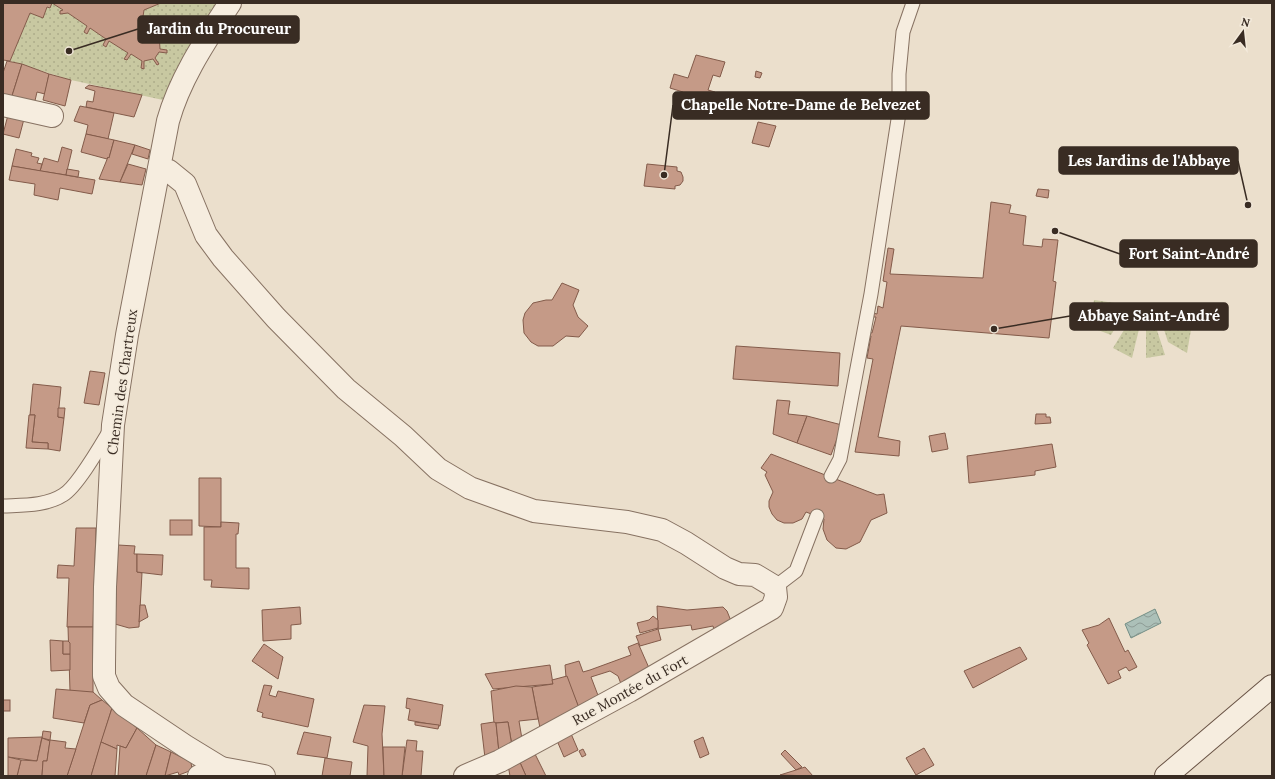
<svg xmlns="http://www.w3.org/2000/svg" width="1275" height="779" viewBox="0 0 1275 779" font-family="Lora,serif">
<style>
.garden{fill:url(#garden-dots)}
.water{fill:url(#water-waves);stroke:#738e85}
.building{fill:#c59a87;stroke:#835b4a}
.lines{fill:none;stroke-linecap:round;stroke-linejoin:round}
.lane-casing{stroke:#877262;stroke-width:15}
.street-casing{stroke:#877262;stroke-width:24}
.secondary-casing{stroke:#695345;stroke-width:24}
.lane{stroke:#f6eddf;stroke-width:13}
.street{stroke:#f6eddf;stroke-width:22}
.secondary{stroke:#f6eddf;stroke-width:22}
.labels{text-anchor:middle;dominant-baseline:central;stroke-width:3;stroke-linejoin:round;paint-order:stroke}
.street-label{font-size:14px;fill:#392c23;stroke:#f3eadb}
.leader{fill:none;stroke:#392c23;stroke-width:1.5}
.callout-dot{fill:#392c23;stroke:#f3eadb;stroke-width:1.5}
.callout{fill:#392c23;stroke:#392c23;stroke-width:1.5}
.callout-label{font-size:15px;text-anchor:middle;font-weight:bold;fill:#fff}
</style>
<defs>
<pattern id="garden-dots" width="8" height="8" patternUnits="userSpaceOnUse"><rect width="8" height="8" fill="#c8c8a1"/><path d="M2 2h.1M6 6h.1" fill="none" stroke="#adac8a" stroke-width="1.8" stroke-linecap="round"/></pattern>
<pattern id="water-waves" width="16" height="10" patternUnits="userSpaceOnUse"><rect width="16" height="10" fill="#acc0b8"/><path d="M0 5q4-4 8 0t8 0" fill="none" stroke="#8d9c95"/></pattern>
</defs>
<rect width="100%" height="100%" fill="#ebdfcc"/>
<g class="garden">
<path d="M52,3L63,10L60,11L61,14L68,13L87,26L84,32L87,34L90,28L106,39L103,45L106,47L109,41L128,53L125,59L127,60L131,54L142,61L141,68H144V61L153,59L157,65L159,64L155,58L159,52L166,53L167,51L160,49L159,34L142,23L144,10L161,3H219L201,28L163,100L71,80L10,61L30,13L43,17L47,7L50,8Z"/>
<path d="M1094,300L1129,305L1111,335L1090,327Z"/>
<path d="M1160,308L1194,312L1187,353L1168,342L1159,314Z"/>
<path d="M1132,317L1141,321L1132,358L1113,348Z"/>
<path d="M1146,321H1154L1165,355L1146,358Z"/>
</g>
<path class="water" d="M1155,609L1161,623L1131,638L1125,624Z"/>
<g class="building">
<path d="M3,3H161L144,10L142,23L159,34L160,49L167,50V53L159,52L155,58L159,64L157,65L153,59L144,61V69L141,68L142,61L131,54L127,60L124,59L128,53L109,41L106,47L103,45L106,39L90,28L87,34L84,32L87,26L68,13L60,14V11L63,10L52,3L50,8L47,7L43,18L30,13L10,61L3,60Z"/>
<path d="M696,55L725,62L720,77L713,75L708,90L715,92L713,98L726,102L722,115L708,111L707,114L680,107V105L676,104L677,100L681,101L683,92L670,88L674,74L688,78Z"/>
<path d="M7,61L22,64L11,99L3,97V73Z"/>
<path d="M22,64L49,74L45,94L37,92L34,105L11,99Z"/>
<path d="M756,71L762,73L760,78L755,77Z"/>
<path d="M49,74L71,80L65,106L43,100Z"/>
<path d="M89,85L142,95L134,117L86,107L87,101L93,102L95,91L85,88Z"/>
<path d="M80,106L114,113L108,139L86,134L88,125L74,121Z"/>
<path d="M8,115L24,119L19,138L3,134Z"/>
<path d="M758,122L776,126L769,147L752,143Z"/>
<path d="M86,134L114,140L109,158L108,157L107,159L81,152Z"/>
<path d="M114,140L135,145L120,182L99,179L108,157L109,158Z"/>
<path d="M135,145L150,150L148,159L132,154Z"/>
<path d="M62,147L72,150L66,175L40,171L44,158L58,162Z"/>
<path d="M16,149L32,153L31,156L39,158L37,163L42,164L40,171L12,166Z"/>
<path d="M128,164L146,169L142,185L120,182Z"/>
<path d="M647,164L677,167V171L681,172L683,177V181L680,185L675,186V189L644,186Z"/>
<path d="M12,166L95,180L92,194L60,188L58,200L34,195L35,184L9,180Z"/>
<path d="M67,169L79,171L78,177L66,175Z"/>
<path d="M1038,189L1049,190L1048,198L1036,196Z"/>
<path d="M991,202L1011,205L1009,213L1026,216L1023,245L1042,247L1043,239L1058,240L1053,281L1056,282L1049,338L901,326L878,437L900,441L899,456L855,452L873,359L867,358L871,336H868V332L872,333L876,317H872L873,313L877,314L878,306L883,308L887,282L883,281L888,248L894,249L890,274L983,278Z"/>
<path d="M562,283L579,290L573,305L578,317L588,326L579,337L566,336L553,346H538L531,342L524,333L523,320L525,313L533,303L546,300H552Z"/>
<path d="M736,346L840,353L838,386L733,379Z"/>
<path d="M90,371L105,373L99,405L84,403Z"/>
<path d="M33,384L61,387L58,417L64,418L60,451L48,449V443L32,442L35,415H30Z"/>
<path d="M777,400L790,401L788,414L807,416L797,443L773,434Z"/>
<path d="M58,408H65L64,418L58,417Z"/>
<path d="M1036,414H1046V417H1050L1051,423L1035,424Z"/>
<path d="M29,415H35L32,442L48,443V449L26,448Z"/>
<path d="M807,416L842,425L831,455L797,443Z"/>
<path d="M945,433L948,449L932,452L929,436Z"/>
<path d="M1052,444L1056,467L1035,471V475L969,483L967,456Z"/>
<path d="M771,454L877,495L884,494L887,513L871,520L860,542L846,549L836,548L827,540L823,529L824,519L822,518L806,512L802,519L793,523H784L777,520L772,514L769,507V501L773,492L765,475L767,472L761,468Z"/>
<path d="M199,478H221V527L199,526Z"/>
<rect x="170" y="520" width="22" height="15"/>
<path d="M221,522L239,523L238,534H236V568H249V589L211,587L212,580H204V527H221Z"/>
<path d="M76,528H96L93,627H67L69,578H57L58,565L74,566Z"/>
<path d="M118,545L135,546L134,554H137V572L142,573L139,627L129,628L115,624Z"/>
<path d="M137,554L163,555L162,575L137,572Z"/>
<path d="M140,605H145L148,617L139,622Z"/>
<path d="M657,606L687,610L723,607L727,611L731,621L714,630L713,626L692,630L691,625L658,629Z"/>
<path d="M300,607L301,624L291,625V639L263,641L262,610Z"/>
<path d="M653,616L658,620V628L640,633L637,623L649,620Z"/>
<path d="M1109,618L1125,652L1128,650L1137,667L1129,671L1126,667L1118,671L1121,678L1108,684L1087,645L1089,643L1082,630L1099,625Z"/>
<path d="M68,627H93V693L70,691Z"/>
<path d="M658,629L661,640L640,646L636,636Z"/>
<path d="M50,640L63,641V654H70V670L51,671Z"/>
<path d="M63,641H68L70,643V654H63Z"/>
<path d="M638,643L649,668L621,684L618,676L610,671L591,677L599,698L579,708L566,677L565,665L579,661L583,672L590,670L631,655L628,647Z"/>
<path d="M264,644L283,657L278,679L252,661Z"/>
<path d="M1020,647L1027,659L973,688L964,671Z"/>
<path d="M550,665L553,684L493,689L485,674Z"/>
<path d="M567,676L579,708L540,728L532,687L553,684L552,680Z"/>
<path d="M264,685L272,686L269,695L276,697L278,691L314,699L308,727L262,717L263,713L257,711Z"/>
<path d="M516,686L532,687L538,719L519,721L522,739L512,746L508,722L494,723L491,691Z"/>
<path d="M56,689L93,692L102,700L90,705L84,723L53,718Z"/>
<path d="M407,698L443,705L440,726L408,720L410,709L406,708Z"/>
<rect x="3" y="700" width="7" height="11"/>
<path d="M102,700L112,708L91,776H67L90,705Z"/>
<path d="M364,705L385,706L382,734L384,776H367L368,746L353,742Z"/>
<path d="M112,708L137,728L126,748L117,745V749L101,742Z"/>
<path d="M415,722L439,725L438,729L415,725Z"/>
<path d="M494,722L496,723L499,752L485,758L481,724Z"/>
<path d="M508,722L512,746L499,752L496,723Z"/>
<path d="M137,728L156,745L146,776H118L120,746L126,748Z"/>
<path d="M569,729L578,750L564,757L555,736Z"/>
<path d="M43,731L51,732L50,740L42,738Z"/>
<path d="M304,732L331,737L327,758L297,754Z"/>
<path d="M42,737L37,761L8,757V738Z"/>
<path d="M703,737L709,754L700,758L694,741Z"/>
<path d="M42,738L50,741L47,761H43L42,776H17L21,760L37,761Z"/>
<path d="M50,740L66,742L65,748L76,749L67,776H42L43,761H47Z"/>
<path d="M407,740L417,741L416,751H423L421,776H402Z"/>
<path d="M101,742L117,749L115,776H91Z"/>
<path d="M156,745L171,752L165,776H146Z"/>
<path d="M383,747H405L402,776H384Z"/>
<path d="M532,748L546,776H526L518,758Z"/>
<path d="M924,748L934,765L916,775L906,758Z"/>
<path d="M583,749L586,755L582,757L579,751Z"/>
<path d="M785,750L802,767L796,770L781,754Z"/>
<path d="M171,752L191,762L192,770L179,775L178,772L165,776Z"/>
<path d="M8,757L21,760L17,776H8Z"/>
<path d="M325,758L352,762L350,776H322Z"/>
<path d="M518,758L526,776H510L508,765Z"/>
<path d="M805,767L813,776L780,775L796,770Z"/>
</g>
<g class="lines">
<defs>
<g id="lane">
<path d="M831,476L840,459L871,294L899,113V74L903,32L913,3"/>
<path d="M3,506C23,505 46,506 63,495C77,487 101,445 110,430"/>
<path d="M775,587L796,571L817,516"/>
</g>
<g id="street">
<path d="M3,105L52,116"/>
<path d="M159,170L169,171L185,184L206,235L223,258L276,318L346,389L403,436L438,469L470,488L534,511L627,522L662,530L686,543L725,568L739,574L755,575L775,587L776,597L772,608L629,691L500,761L465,776"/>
<path d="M221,768L185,746L124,705L109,688L104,676V664L105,587L113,425L127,335L168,121C180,78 206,40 230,3"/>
<path d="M199,776L221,768L264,776"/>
</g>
<path id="secondary" d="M1166,776L1272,686"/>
</defs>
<use href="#lane" class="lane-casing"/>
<use href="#street" class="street-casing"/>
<use href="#secondary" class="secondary-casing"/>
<use href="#lane" class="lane"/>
<use href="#street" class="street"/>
<use href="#secondary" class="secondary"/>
</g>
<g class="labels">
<g class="street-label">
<text transform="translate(122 382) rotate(-82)">Chemin des Chartreux</text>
<text transform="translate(630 690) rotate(-29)">Rue Montée du Fort</text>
</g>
</g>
<path class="leader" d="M69 51L138 29M664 175L673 105M1248 205L1238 161M1055 231L1120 254M994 329L1070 316"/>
<g class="callout-dot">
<circle cx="69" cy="51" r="4"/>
<circle cx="664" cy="175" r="4"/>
<circle cx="1248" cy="205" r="4"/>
<circle cx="1055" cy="231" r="4"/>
<circle cx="994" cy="329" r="4"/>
</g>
<g class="callout">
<rect x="138" y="16" width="161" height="27" rx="4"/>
<rect x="673" y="92" width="256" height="27" rx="4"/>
<rect x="1059" y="147" width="179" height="27" rx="4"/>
<rect x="1120" y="240" width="137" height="27" rx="4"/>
<rect x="1070" y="303" width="158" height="27" rx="4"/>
</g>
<g class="callout-label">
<text x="219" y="34">Jardin du Procureur</text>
<text x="801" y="110">Chapelle Notre-Dame de Belvezet</text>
<text x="1149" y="166">Les Jardins de l'Abbaye</text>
<text x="1189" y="259">Fort Saint-André</text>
<text x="1149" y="321">Abbaye Saint-André</text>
</g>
<rect width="1275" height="779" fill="none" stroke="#392c23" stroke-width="8"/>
<g transform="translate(1243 32) rotate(15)" stroke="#f3eadb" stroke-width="3" paint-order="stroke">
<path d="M0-3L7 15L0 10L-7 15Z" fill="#392c23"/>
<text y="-6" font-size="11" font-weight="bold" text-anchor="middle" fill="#392c23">N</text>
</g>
</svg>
